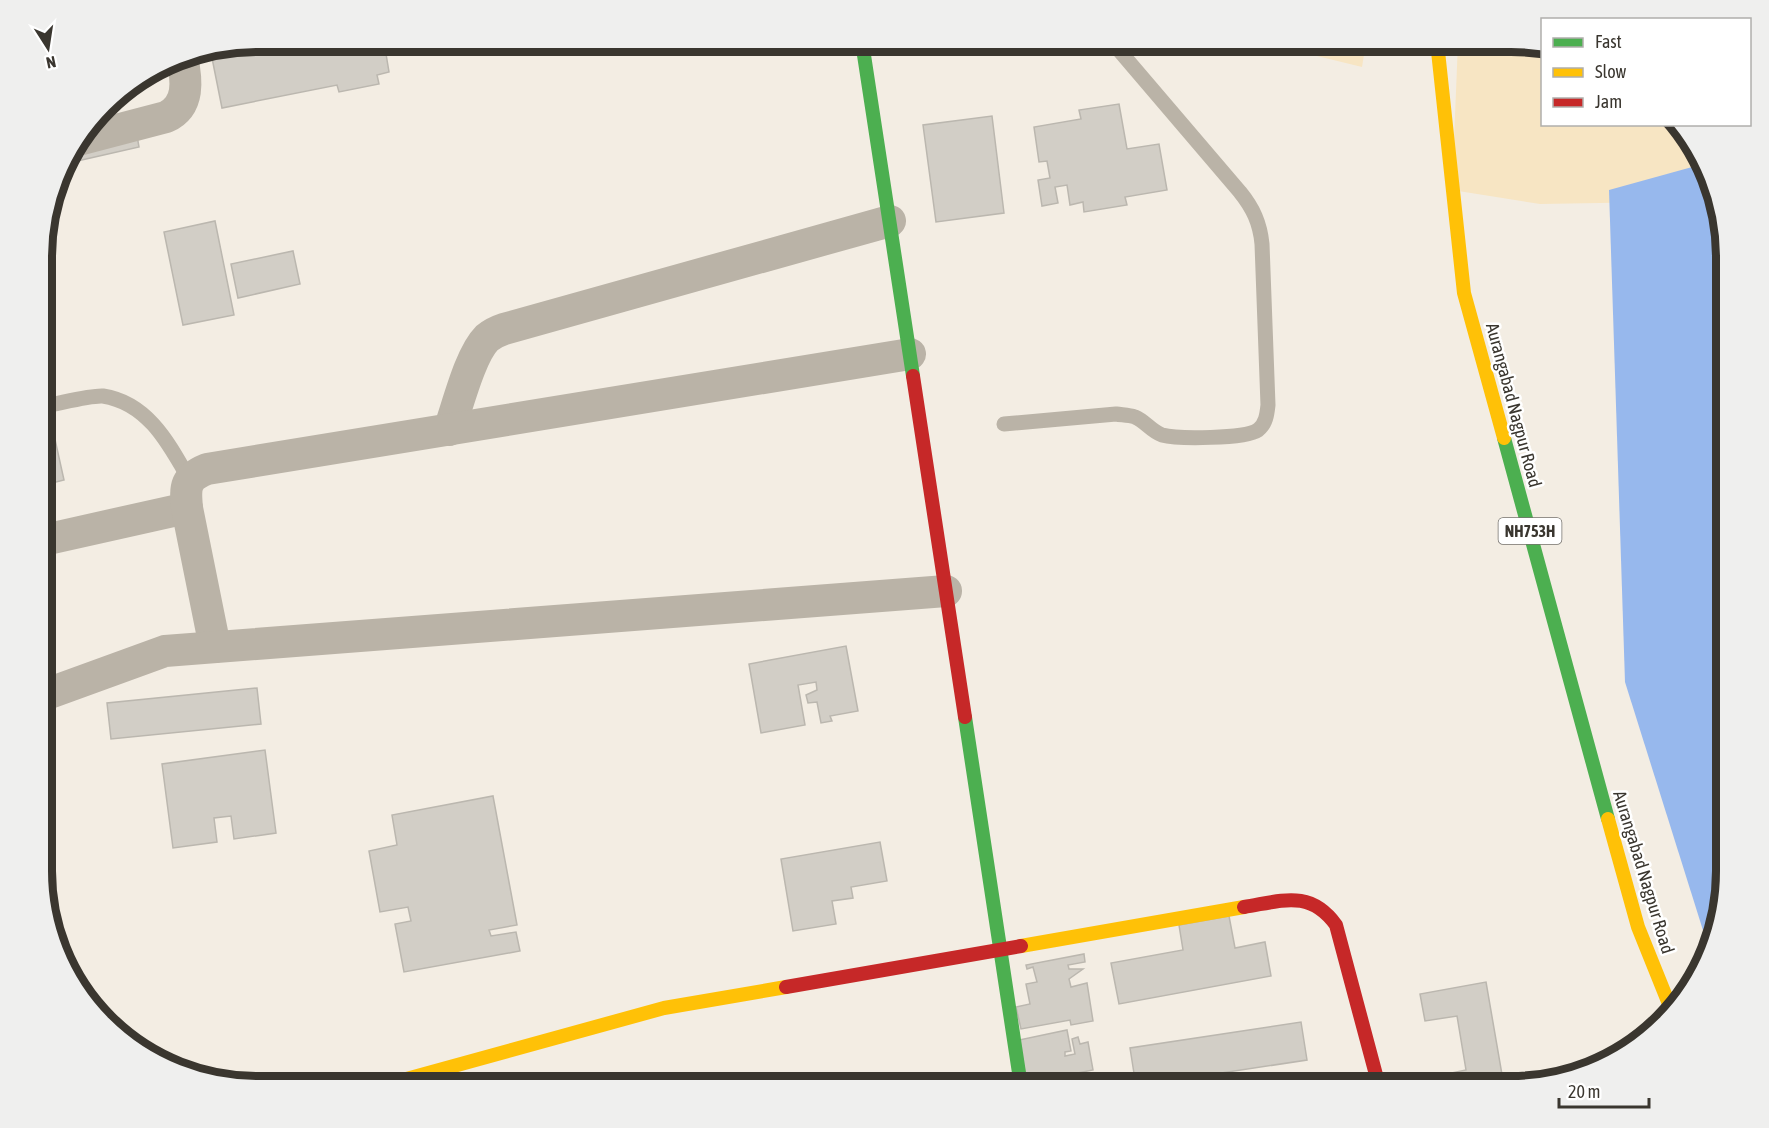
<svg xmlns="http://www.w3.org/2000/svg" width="1769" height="1128" viewBox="0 0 1769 1128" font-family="'Asap Condensed',sans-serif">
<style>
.green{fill:#f7e5c3}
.water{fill:#97b8ed}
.building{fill:#d2cec6;stroke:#bbb7af;stroke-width:1.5}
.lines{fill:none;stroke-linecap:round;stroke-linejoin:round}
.lane{stroke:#bab3a7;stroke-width:15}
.street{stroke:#bab3a7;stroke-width:32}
.fast{stroke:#4caf50;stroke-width:14}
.slow{stroke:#ffc107;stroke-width:14}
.jam{stroke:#c62828;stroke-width:14}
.labels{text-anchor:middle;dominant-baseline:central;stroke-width:5;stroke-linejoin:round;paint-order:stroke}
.shield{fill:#fff;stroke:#75726d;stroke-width:1.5}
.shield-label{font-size:16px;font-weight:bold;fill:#3a362f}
.street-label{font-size:18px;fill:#3a362f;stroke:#fff}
.rim{fill:none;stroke:#3a362f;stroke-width:8}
</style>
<rect width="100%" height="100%" fill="#f3ede3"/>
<g class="green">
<path d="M1260,42H1366L1362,67Z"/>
<path d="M1458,42H1512L1542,46V124L1675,125L1698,149L1715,204L1659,202L1540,204L1452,190Z"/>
</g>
<path class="water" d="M1703,164L1727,243V885L1707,943L1625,682L1609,190Z"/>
<g class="building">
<path d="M257,42H384L389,72L377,75L379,84L339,92L337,85L222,108L212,58L252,50L250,43Z"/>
<path d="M1119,104L1127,149L1159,144L1167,190L1125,197L1127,205L1084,212L1083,202L1070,205L1067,185L1055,187L1058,203L1042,206L1038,180L1050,178L1047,161L1039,162L1034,127L1081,119L1079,110Z"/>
<path d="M992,116L1004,213L936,222L923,125Z"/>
<path d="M136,130L139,147L64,164L79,143Z"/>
<path d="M215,221L234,315L183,325L164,232Z"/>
<path d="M293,251L300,284L238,298L231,264Z"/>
<path d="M50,417L64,480L44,485V418Z"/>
<path d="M846,646L858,711L830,716L832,721L821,723L817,702L808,703L806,695L817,690L816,682L798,685L805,725L761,733L749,664Z"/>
<path d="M257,688L261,724L111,739L107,703Z"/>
<path d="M265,750L276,833L234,839L231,816L214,818L217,842L173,848L162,764Z"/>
<path d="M493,796L517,925L489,930L491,936L516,932L520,951L404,972L395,924L411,921L408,907L380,912L369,851L397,845L392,815Z"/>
<path d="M880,842L887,881L851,887L853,898L832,901L836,924L793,931L781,859Z"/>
<path d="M1229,916L1235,948L1265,942L1271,976L1119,1004L1111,963L1183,950L1179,925Z"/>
<path d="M1084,954L1085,962L1068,965L1069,969H1083L1069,979L1071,987L1087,983L1093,1021L1071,1025L1070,1020L1021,1029L1016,1007L1030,1004L1026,984L1037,982L1033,967L1027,969L1026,965Z"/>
<path d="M1486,982L1504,1086H1439L1437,1076L1466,1070L1457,1016L1425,1021L1420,994Z"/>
<path d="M1301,1022L1307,1060L1136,1086L1130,1048Z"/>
<path d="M1067,1030L1071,1051L1065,1052V1056L1075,1054L1072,1039L1078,1037L1080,1044L1088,1042L1093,1070L1027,1083L1019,1040Z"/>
</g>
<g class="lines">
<g class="lane">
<path d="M44,406C58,404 90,395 103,396C148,403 169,444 189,479"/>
<path d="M1004,424L1116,414C1122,415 1129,415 1135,417C1145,421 1151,431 1162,435C1177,439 1245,439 1258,430C1266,424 1267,414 1268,405L1262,244C1260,223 1253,208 1240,192L1112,42"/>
</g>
<g class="street">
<path d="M82,139L166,117C190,106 187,80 182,57"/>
<path d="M449,430C458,405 470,355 487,338C492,334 498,331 504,329L890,221"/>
<path d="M44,540L187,508"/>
<path d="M215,647L187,508C185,486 185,478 207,469L910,354"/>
<path d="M44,695L165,651L946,591"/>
</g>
<g class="fast">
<path d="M862,42L913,376"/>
<path d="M1504,438L1608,819"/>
<path d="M965,717L1021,1086"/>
</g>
<g class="slow">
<path d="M1437,42L1464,293L1504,438"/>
<path d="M1608,819L1638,927L1671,1009"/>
<path d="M1021,946L1244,907"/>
<path d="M381,1086L664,1008L786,987"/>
</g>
<g class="jam">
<path d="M913,376L965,717"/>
<path d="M1244,907C1282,901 1310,889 1336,925L1379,1086"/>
<path d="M786,987L1021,946"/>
</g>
</g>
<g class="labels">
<rect class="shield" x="1498.5" y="518" width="63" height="26" rx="4.5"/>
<g class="shield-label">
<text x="1530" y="531">NH753H</text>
</g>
<g class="street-label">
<text transform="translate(1514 405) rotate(75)">Aurangabad Nagpur Road</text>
<text transform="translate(1644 872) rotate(73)">Aurangabad Nagpur Road</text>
</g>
</g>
<path d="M0 0H1769V1128H0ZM257 52H1511A205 205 0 0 1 1716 257V871A205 205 0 0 1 1511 1076H257A205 205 0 0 1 52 871V257A205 205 0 0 1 257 52Z" fill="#efefee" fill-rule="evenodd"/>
<path class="rim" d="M257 52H1511A205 205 0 0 1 1716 257V871A205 205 0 0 1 1511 1076H257A205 205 0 0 1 52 871V257A205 205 0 0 1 257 52Z"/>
<rect x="1541" y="18" width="210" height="108" fill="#ffffff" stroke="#b0afac" stroke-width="1.5"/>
<rect x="1553" y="38" width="30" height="9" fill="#4caf50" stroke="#b0afac" stroke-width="1.5"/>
<text x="1595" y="48" font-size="18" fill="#3a362f">Fast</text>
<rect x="1553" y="68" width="30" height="9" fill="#ffc107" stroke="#b0afac" stroke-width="1.5"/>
<text x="1595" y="78" font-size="18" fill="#3a362f">Slow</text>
<rect x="1553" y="98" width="30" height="9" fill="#c62828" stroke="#b0afac" stroke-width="1.5"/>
<text x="1595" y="108" font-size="18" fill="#3a362f">Jam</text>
<g transform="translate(48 48) rotate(168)" stroke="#ffffff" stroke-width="4.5" paint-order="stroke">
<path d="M0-4.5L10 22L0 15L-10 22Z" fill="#3a362f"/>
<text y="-9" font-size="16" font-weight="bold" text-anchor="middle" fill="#3a362f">N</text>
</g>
<path d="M1559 1098v9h90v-9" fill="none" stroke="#3a362f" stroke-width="3"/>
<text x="1568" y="1098" font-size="18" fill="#3a362f" stroke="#ffffff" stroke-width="4.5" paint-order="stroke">20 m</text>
</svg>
